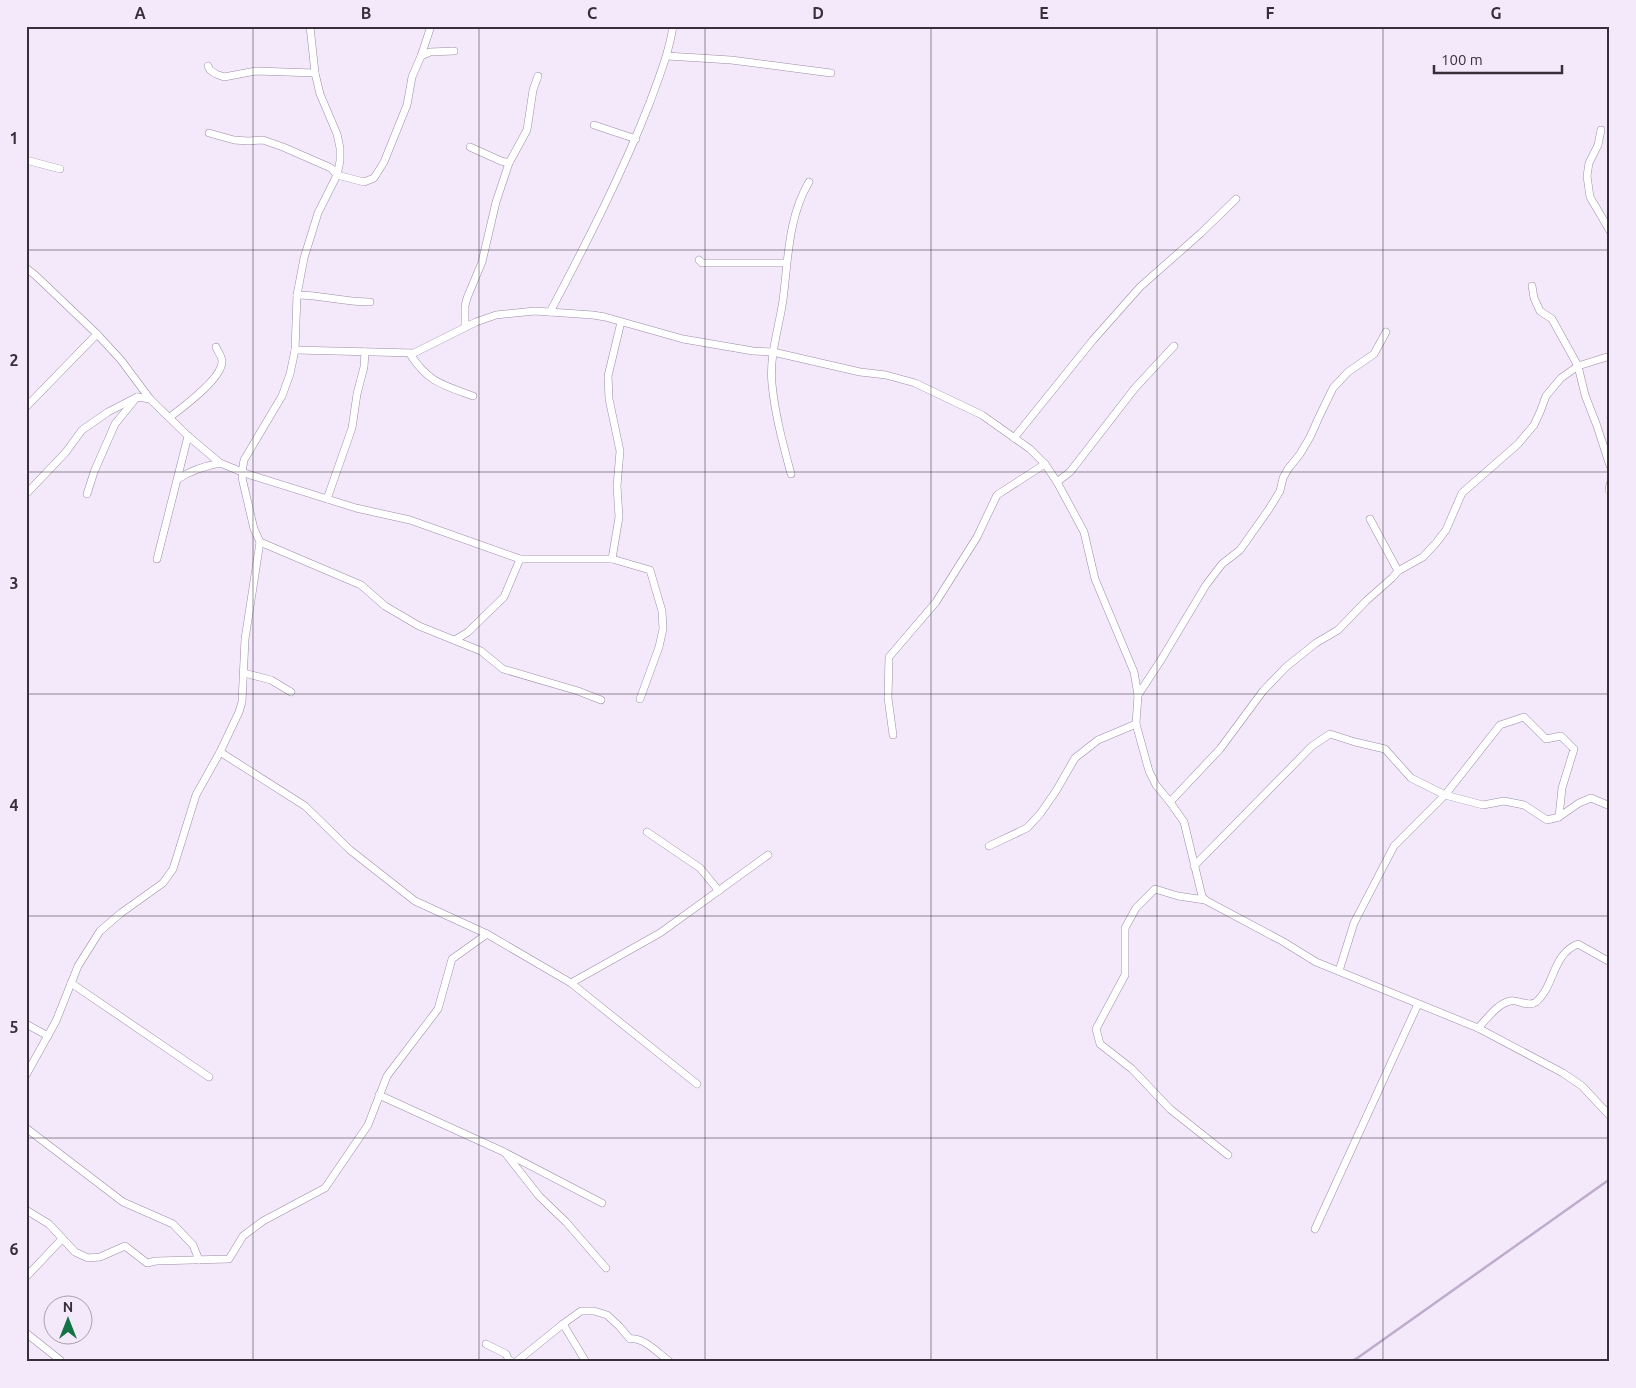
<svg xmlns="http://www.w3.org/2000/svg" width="1636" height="1388" viewBox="0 0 1636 1388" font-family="Ubuntu,sans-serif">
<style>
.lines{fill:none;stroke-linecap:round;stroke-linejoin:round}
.stream{stroke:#bfabcb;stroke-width:2.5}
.minor-casing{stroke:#9c8ca7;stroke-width:8}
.minor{stroke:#fff;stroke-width:7}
.grid{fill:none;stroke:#37303b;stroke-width:1;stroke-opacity:0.55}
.neatline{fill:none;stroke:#37303b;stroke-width:2}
.grid-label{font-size:16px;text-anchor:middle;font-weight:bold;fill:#37303b}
</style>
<rect width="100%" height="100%" fill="#f4e9fb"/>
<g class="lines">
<path class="stream" d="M1349,1362L1356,1359L1610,1179"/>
<defs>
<g id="minor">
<path d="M421,56L431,26"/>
<path d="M667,56L731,60L831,73"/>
<path d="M208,66L210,70L216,74L224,77L256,71L315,73"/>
<path d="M594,125L636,139"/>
<path d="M1601,130L1598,145L1589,163L1587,176L1590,197L1610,231"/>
<path d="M209,133L234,140L248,141L263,140L283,147L331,168L337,175L364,182L374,178L384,162L407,105L412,77L421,56L430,52L454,51"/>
<path d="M470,147L501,161L509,163L527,130L533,90L538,76"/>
<path d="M26,160L60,169"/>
<path d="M699,260L702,263H786"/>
<path d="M26,268L35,275L97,334L121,360L150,399L188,436L220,463L242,472"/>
<path d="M1532,286L1534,298L1540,311L1552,319L1578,366L1585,395L1597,426L1610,466"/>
<path d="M297,295C321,295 345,302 370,302"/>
<path d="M550,312C586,244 622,174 650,102C659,77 669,53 673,26"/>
<path d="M465,327V306L467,298L482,262L496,202L509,163"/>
<path d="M295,350L414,353L476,322L496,315L535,311L593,315L605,317L683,339L753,351L773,352L860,372L886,375L915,383L982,415L1030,449L1045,464L1057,482L1084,532L1095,579L1134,672L1138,695L1136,724L1149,771L1156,785L1170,802L1184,822L1202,896L1205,900L1282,941L1316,962L1478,1028L1563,1073L1582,1086L1610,1116"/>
<path d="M410,354C428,382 442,385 473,396"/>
<path d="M26,407L97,334"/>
<path d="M170,417C183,407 223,378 222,361C222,357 218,352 216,347"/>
<path d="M1014,438L1093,340L1140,287L1201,233L1236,199"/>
<path d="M244,473L356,508L410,520L520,559H612L650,570L662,611L663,629L659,647L640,699"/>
<path d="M791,474C783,444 775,415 772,384C769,356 779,328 783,300C788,261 788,217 809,182"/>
<path d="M178,479C191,470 205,466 220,463"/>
<path d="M1057,482L1070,472L1135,388L1174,346"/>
<path d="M1609,490L1610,484"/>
<path d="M27,493L66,452L82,430L108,412L137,397"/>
<path d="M87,494L94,472L115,424L137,397L150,399"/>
<path d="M327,499L352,428L357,394L364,367L365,352"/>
<path d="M1370,519L1398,571"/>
<path d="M260,542L361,585L385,606L419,626L481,651L503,669L578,691L601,700"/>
<path d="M157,559L188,436"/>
<path d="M612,559L619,517L617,486L620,451L609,399L608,376L621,322"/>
<path d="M455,640L468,632L504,597L520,559"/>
<path d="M244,673L271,680L291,692"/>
<path d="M1138,695L1161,660L1206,585L1222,564L1240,550L1269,509L1280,491L1283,478L1288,469L1300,454L1310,437L1319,417L1333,388L1348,372L1374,354L1386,332"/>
<path d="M893,735L888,698L889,657L936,602L977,537L997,495L1045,464"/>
<path d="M220,752L305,806L350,850L415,901L487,934L571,983L697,1084"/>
<path d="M1170,802L1220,749L1263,691L1286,667L1316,643L1338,630L1366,601L1392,578L1398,571L1423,557L1436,543L1446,530L1462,493L1518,444L1534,425L1540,412L1546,396L1561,378L1578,366L1610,356"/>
<path d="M1559,817L1579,803L1591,798L1610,806"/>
<path d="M647,832L700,868L719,891"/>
<path d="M989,846L1027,828L1040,814L1056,791L1075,758L1098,740L1136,724"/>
<path d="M1194,866L1312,746L1330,734L1355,742L1385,749L1411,778L1445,795L1483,805L1504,801L1524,805L1547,820L1559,817L1562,788L1574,749L1561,736L1546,739L1524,717L1500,725L1445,795L1394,846L1354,923L1339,971"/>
<path d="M1205,900L1178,896L1155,889L1136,908L1125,928V975L1096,1029L1100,1044L1132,1069L1170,1109L1228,1155"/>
<path d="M71,983L209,1077"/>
<path d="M571,983L660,933L768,855"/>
<path d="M26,1024L48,1036"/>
<path d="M1478,1028C1487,1019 1497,1004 1510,1001C1518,999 1528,1008 1536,1002C1555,986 1552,954 1578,944L1610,962"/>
<path d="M26,1075L56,1021L78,966L100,931L121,913L163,883L173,869L196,795L220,752L239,712L242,702L245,639L260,542L254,529L243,482L242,477L244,473L242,472L244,460L282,396L290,374L295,350L297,295L304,258L318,213L337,175L340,161V148L337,134L320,94L315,73L310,26"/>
<path d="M379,1095L504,1152L602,1203"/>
<path d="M26,1128L123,1202L173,1224L193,1245L199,1260"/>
<path d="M506,1154L539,1196L566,1222L606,1268"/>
<path d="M26,1210L49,1224L75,1252L88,1258L100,1257L125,1246L147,1263L156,1261L229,1259L243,1236L263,1221L325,1188L368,1125L387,1076L438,1009L452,959L487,934"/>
<path d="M1315,1229L1418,1004"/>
<path d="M26,1277L62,1239"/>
<path d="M563,1324L586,1362"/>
<path d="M26,1333L60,1360"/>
<path d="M486,1344L506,1354L509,1360L513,1362"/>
<path d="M516,1362L563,1324L581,1311H594L607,1315L619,1326L630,1339C644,1337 659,1354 670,1362"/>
</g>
</defs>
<use href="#minor" class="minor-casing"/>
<use href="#minor" class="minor"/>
</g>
<path class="grid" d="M253,26V1362M479,26V1362M705,26V1362M931,26V1362M1157,26V1362M1383,26V1362M26,250H1610M26,472H1610M26,694H1610M26,916H1610M26,1138H1610"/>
<rect width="1636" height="1388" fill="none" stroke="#f4e9fb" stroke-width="55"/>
<g transform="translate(68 1320)"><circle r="24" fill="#f4e9fb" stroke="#a89fae"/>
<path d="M0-4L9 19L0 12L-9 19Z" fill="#147247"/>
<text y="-8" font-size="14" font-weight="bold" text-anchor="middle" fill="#37303b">N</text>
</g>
<path d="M1434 65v8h128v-8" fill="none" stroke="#37303b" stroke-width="2.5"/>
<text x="1441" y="65" font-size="15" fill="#37303b" stroke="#f4e9fb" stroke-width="4" paint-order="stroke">100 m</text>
<rect x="28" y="28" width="1580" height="1332" class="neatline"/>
<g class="grid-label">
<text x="140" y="19">A</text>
<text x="366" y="19">B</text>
<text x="592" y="19">C</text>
<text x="818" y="19">D</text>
<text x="1044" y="19">E</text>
<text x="1270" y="19">F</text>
<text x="1496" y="19">G</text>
<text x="14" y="144">1</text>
<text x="14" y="366">2</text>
<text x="14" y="589">3</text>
<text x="14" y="811">4</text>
<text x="14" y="1033">5</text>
<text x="14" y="1255">6</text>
</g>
</svg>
